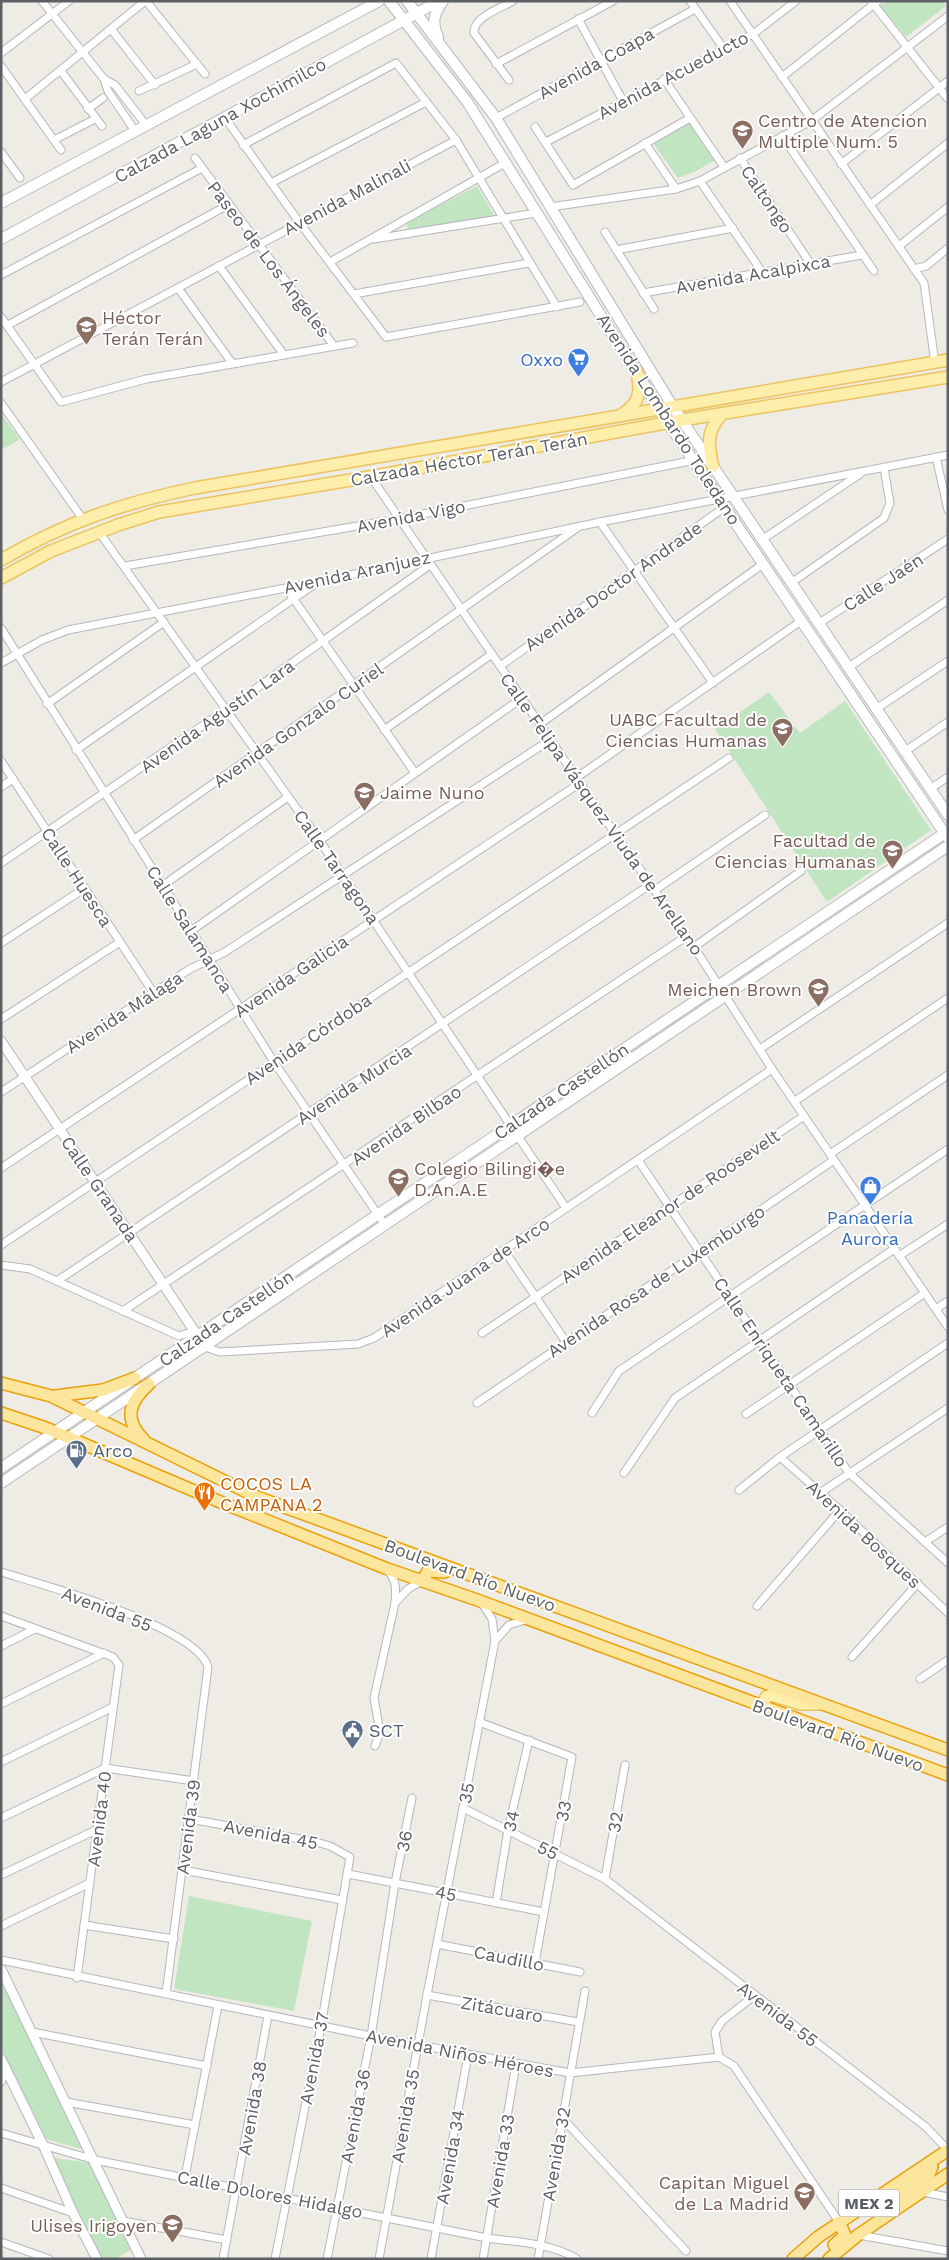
<svg xmlns="http://www.w3.org/2000/svg" width="949" height="2260" viewBox="0 0 949 2260" font-family="'Work Sans',sans-serif">
<style>
.green{fill:#c2e5c1}
.lines{fill:none;stroke-linecap:round;stroke-linejoin:round}
.minor-casing{stroke:#b5b7bb;stroke-width:9}
.tertiary-casing{stroke:#b5b7bb;stroke-width:11}
.secondary-casing{stroke:#b6b9be;stroke-width:12}
.primary-casing{stroke:#edc35e;stroke-width:14}
.trunk-casing{stroke:#eba007;stroke-width:14}
.minor{stroke:#fff;stroke-width:7}
.tertiary{stroke:#fff;stroke-width:9}
.secondary{stroke:#fff;stroke-width:10}
.primary{stroke:#fdeeab;stroke-width:11}
.trunk{stroke:#fce69e;stroke-width:11}
.labels{text-anchor:middle;dominant-baseline:central;stroke-width:4;stroke-linejoin:round;paint-order:stroke}
.shield{fill:#fff;stroke:#8d9092;stroke-width:1}
.shield-label{font-size:16px;font-weight:bold;fill:#5c6064}
.street-label{font-size:18px;fill:#5c6064;stroke:#fff}
.education-label{font-size:18px;fill:#785e54;stroke:#fff;text-anchor:end}
.shop-label{font-size:18px;fill:#366cbe;stroke:#fff;text-anchor:end}
.service-label{font-size:18px;fill:#4e5e75;stroke:#fff;text-anchor:start}
.food-label{font-size:18px;fill:#c56008;stroke:#fff;text-anchor:start}
</style>
<rect width="100%" height="100%" fill="#eeece4"/>
<g class="green">
<path d="M887,1H942L946,6L906,37L880,6Z"/>
<path d="M690,118L716,160L696,171L678,178L651,140Z"/>
<path d="M477,186L494,215L411,230L406,226L408,222Z"/>
<path d="M1,414L20,439L1,450Z"/>
<path d="M769,692L800,733L845,701L931,830L827,902L715,729Z"/>
<path d="M189,1896L312,1921L294,2011L174,1989Z"/>
<path d="M1,1973L84,2150L46,2139L1,2049Z"/>
<path d="M54,2158L91,2163L132,2249L116,2259H100Z"/>
</g>
<g class="lines">
<defs>
<g id="minor">
<path d="M42,1L104,79L115,85L146,125"/>
<path d="M146,1L205,74"/>
<path d="M690,1L724,49"/>
<path d="M730,1L924,283L935,363"/>
<path d="M871,1L948,99"/>
<path d="M578,19L623,101"/>
<path d="M111,29L155,85"/>
<path d="M1,53L69,1"/>
<path d="M496,64L613,1"/>
<path d="M1,66L61,150"/>
<path d="M61,71L102,126"/>
<path d="M782,77L878,1"/>
<path d="M104,79L108,91L135,131"/>
<path d="M664,79L724,167"/>
<path d="M509,80L474,33C473,17 501,8 513,1"/>
<path d="M139,91L197,64"/>
<path d="M25,99L145,1"/>
<path d="M88,109L103,98"/>
<path d="M225,118L299,222L386,337L580,302"/>
<path d="M496,118L695,9"/>
<path d="M535,127L573,185L690,118"/>
<path d="M782,136L874,271"/>
<path d="M54,140L95,119"/>
<path d="M546,142L753,34L796,1"/>
<path d="M645,143L676,189"/>
<path d="M243,145L396,63L456,140L557,307"/>
<path d="M1,152L20,178"/>
<path d="M195,158L334,346"/>
<path d="M740,158L810,263"/>
<path d="M841,164L948,81"/>
<path d="M700,181L762,272"/>
<path d="M271,183L426,102"/>
<path d="M870,205L948,143"/>
<path d="M550,207L676,189L700,181L811,121L948,16"/>
<path d="M605,232L654,309"/>
<path d="M374,239L536,213"/>
<path d="M899,246L948,207"/>
<path d="M616,250L733,228"/>
<path d="M330,262L505,163"/>
<path d="M219,266L284,355"/>
<path d="M914,269L926,266L948,248"/>
<path d="M1,275L202,168"/>
<path d="M178,288L232,363"/>
<path d="M643,293L862,255"/>
<path d="M354,294L529,263"/>
<path d="M1,317L61,402L146,379L353,343"/>
<path d="M8,325L228,205"/>
<path d="M1,382L456,140"/>
<path d="M1,403L82,518"/>
<path d="M936,457L948,510"/>
<path d="M371,477L580,783L694,947L772,1069L948,1327"/>
<path d="M600,522L713,683"/>
<path d="M99,532L320,841L566,1208"/>
<path d="M763,539L860,474"/>
<path d="M125,566L398,519L695,460"/>
<path d="M791,583L884,518L890,503L884,468"/>
<path d="M286,588L415,773"/>
<path d="M818,624L948,539"/>
<path d="M1,628L274,1062L385,1225"/>
<path d="M1,663L42,640L68,630L317,582L600,522L948,455"/>
<path d="M500,666L725,507"/>
<path d="M849,667L948,600"/>
<path d="M47,704L164,622"/>
<path d="M876,709L948,661"/>
<path d="M540,724L763,564"/>
<path d="M384,730L492,654"/>
<path d="M76,750L315,584"/>
<path d="M904,752L948,722"/>
<path d="M1,761L153,992"/>
<path d="M576,778L801,621"/>
<path d="M1,787L13,779"/>
<path d="M930,789L948,777"/>
<path d="M133,840L577,528"/>
<path d="M1,863L227,709L430,565"/>
<path d="M162,886L288,797"/>
<path d="M655,890L765,815"/>
<path d="M191,931L522,698"/>
<path d="M1,943L85,888"/>
<path d="M694,947L801,871"/>
<path d="M1,1019L120,942"/>
<path d="M760,1049L948,923"/>
<path d="M1,1092L190,969L225,952L550,740"/>
<path d="M795,1101L948,998"/>
<path d="M830,1154L948,1075"/>
<path d="M638,1160L849,1473L948,1563"/>
<path d="M1,1168L580,783"/>
<path d="M1,1245L729,758"/>
<path d="M504,1250L566,1342"/>
<path d="M899,1256L948,1224"/>
<path d="M1,1265L30,1269L179,1336L194,1331"/>
<path d="M57,1281L651,884"/>
<path d="M936,1309L948,1301"/>
<path d="M123,1311L687,936"/>
<path d="M482,1333L804,1116"/>
<path d="M205,1347L220,1352L358,1344L374,1338L772,1069"/>
<path d="M477,1403L834,1160"/>
<path d="M592,1413L619,1371L948,1149"/>
<path d="M746,1414L925,1293"/>
<path d="M780,1457L840,1510L948,1613"/>
<path d="M624,1473L675,1398L894,1249"/>
<path d="M739,1490L780,1457L948,1343"/>
<path d="M820,1493L948,1408"/>
<path d="M925,1542L948,1527"/>
<path d="M1,1572C43,1585 196,1626 208,1667L166,1994"/>
<path d="M395,1603L408,1589L422,1581"/>
<path d="M757,1606L840,1510"/>
<path d="M1,1616L113,1657L119,1665L77,1978"/>
<path d="M495,1641L509,1625L525,1620"/>
<path d="M1,1646L35,1629"/>
<path d="M852,1657L918,1583"/>
<path d="M920,1679L948,1660"/>
<path d="M1,1704L104,1653"/>
<path d="M479,1722L572,1757L535,1963"/>
<path d="M375,1746L380,1732L374,1698L395,1603C396,1589 397,1580 387,1570"/>
<path d="M1,1762L113,1707"/>
<path d="M463,1808L605,1879L926,2127L948,2150"/>
<path d="M1,1818L105,1768L194,1781"/>
<path d="M190,1819L316,1842L330,1846L350,1857L321,2026L275,2259"/>
<path d="M183,1870L342,1900"/>
<path d="M348,1874L544,1912"/>
<path d="M1,1875L98,1829"/>
<path d="M605,1879L625,1765"/>
<path d="M496,1903L508,1830L529,1740"/>
<path d="M84,1925L174,1939"/>
<path d="M1,1926L90,1883"/>
<path d="M437,1944L580,1972"/>
<path d="M1,1960L371,2036L570,2073L719,2057L734,2066L839,2222"/>
<path d="M427,1995L578,2022"/>
<path d="M32,2032L207,2066"/>
<path d="M719,2057L715,2032L722,2021L754,1996"/>
<path d="M1,2082L6,2069"/>
<path d="M66,2102L195,2125"/>
<path d="M563,2119L686,2251"/>
<path d="M1,2133L95,2160L487,2238C515,2242 552,2243 577,2259"/>
<path d="M185,2177L218,2006"/>
<path d="M1,2188L73,2213"/>
<path d="M923,2192L948,2197"/>
<path d="M123,2221L227,2240"/>
<path d="M859,2235L948,2251"/>
<path d="M1,2242L49,2259"/>
<path d="M223,2259L268,2016"/>
<path d="M327,2259L371,2036L395,1883L412,1798"/>
<path d="M379,2259L427,1995L495,1641L492,1619L482,1603"/>
<path d="M431,2259L468,2055"/>
<path d="M483,2259L516,2064"/>
<path d="M538,2259L585,1991"/>
</g>
<g id="tertiary">
<path d="M1,1041L205,1347"/>
<path d="M1,1969L141,2259"/>
<path d="M1,2059L44,2147L73,2213L97,2259"/>
</g>
<g id="secondary">
<path d="M389,1L468,103L668,423L947,837"/>
<path d="M407,1L496,118L673,407L948,815"/>
<path d="M438,37C432,22 433,15 443,1"/>
<path d="M1,203L379,1"/>
<path d="M1,239L439,1"/>
<path d="M1,1468L948,831"/>
<path d="M1,1483L948,846"/>
</g>
<g id="primary">
<path d="M621,415C640,403 641,393 637,372"/>
<path d="M713,467C708,446 706,432 721,415"/>
<path d="M1,560C66,522 123,503 195,488L948,360"/>
<path d="M1,578L51,551L118,525L159,512L363,478L682,420L948,377"/>
<path d="M762,1706L766,1697L771,1695L800,1704H821"/>
</g>
<g id="trunk">
<path d="M1,1383L51,1396L257,1497L948,1750"/>
<path d="M55,1396L103,1390L135,1378"/>
<path d="M1,1413L46,1428L218,1501L385,1568L480,1601L948,1775"/>
<path d="M144,1440C123,1419 129,1402 149,1384"/>
<path d="M423,1580L428,1571L445,1572"/>
<path d="M883,2218L892,2201L929,2174L932,2167L929,2163"/>
<path d="M834,2245L845,2235L839,2222"/>
<path d="M793,2259L818,2237L948,2150"/>
<path d="M829,2259L858,2235L948,2174"/>
</g>
</defs>
<use href="#minor" class="minor-casing"/>
<use href="#tertiary" class="tertiary-casing"/>
<use href="#secondary" class="secondary-casing"/>
<use href="#primary" class="primary-casing"/>
<use href="#trunk" class="trunk-casing"/>
<use href="#minor" class="minor"/>
<use href="#tertiary" class="tertiary"/>
<use href="#secondary" class="secondary"/>
<use href="#primary" class="primary"/>
<use href="#trunk" class="trunk"/>
</g>
<defs>
<symbol id="school-pin" viewBox="-11 -11 22 30"><path d="M0 17L-7.5 6A9.5 9.5 0 1 1 7.5 6Z" fill="#8d6e63" stroke="#fff"/><path d="M0-5L7-2L0 1L-7-2ZM-4 1L0 2.5L4 1V4Q0 6-4 4Z" fill="#fff"/></symbol>
<symbol id="supermarket-pin" viewBox="-11 -11 22 30"><path d="M0 17L-7.5 6A9.5 9.5 0 1 1 7.5 6Z" fill="#3f7fe0" stroke="#fff"/><path d="M-6-5.5h2.5l.6 2H6L4.5 2H-2.5L-4.4-4H-6ZM-1.5 3.2a1.3 1.3 0 1 0 .1 0ZM3 3.2a1.3 1.3 0 1 0 .1 0Z" fill="#fff"/></symbol>
<symbol id="university-pin" viewBox="-11 -11 22 30"><path d="M0 17L-7.5 6A9.5 9.5 0 1 1 7.5 6Z" fill="#8d6e63" stroke="#fff"/><path d="M0-5L7-2L0 1L-7-2ZM-4 1L0 2.5L4 1V4Q0 6-4 4Z" fill="#fff"/></symbol>
<symbol id="shop-pin" viewBox="-11 -11 22 30"><path d="M0 17L-7.5 6A9.5 9.5 0 1 1 7.5 6Z" fill="#3f7fe0" stroke="#fff"/><path d="M-5-2.5h2.3a2.7 3.5 0 0 1 5.4 0H5L5.5 6h-11ZM-1.5-2.5h3a1.5 2.3 0 0 0-3 0Z" fill="#fff"/></symbol>
<symbol id="fuel-pin" viewBox="-11 -11 22 30"><path d="M0 17L-7.5 6A9.5 9.5 0 1 1 7.5 6Z" fill="#5c6f8a" stroke="#fff"/><path d="M-5.5-6h7V0h2V4h1.3V-2.5L3-4.5l.8-.8L6-3V5H2.5V1h-1V6h-7ZM-4.2-4.7v3.2H.2V-4.7Z" fill="#fff"/></symbol>
<symbol id="restaurant-pin" viewBox="-11 -11 22 30"><path d="M0 17L-7.5 6A9.5 9.5 0 1 1 7.5 6Z" fill="#e8710a" stroke="#fff"/><path d="M-5-6h1v4h1v-4h1v4h1v-4h1v5L-1.5 .5V6h-2V.5L-5-1ZM5-6V6H3V1.5H1.5Q1.5-4 5-6Z" fill="#fff"/></symbol>
<symbol id="civic-pin" viewBox="-11 -11 22 30"><path d="M0 17L-7.5 6A9.5 9.5 0 1 1 7.5 6Z" fill="#5c6f8a" stroke="#fff"/><path d="M-.6-6.5H3V-4.5H.6V-3L4-1V1h2V6H-6V1h2V-1L-.6-3ZM-1.2 2.5V6h2.4V2.5Z" fill="#fff"/></symbol>
</defs>
<g fill-rule="evenodd">
<use href="#school-pin" x="730" y="118" width="25" height="34"/>
<use href="#school-pin" x="74" y="314" width="25" height="34"/>
<use href="#supermarket-pin" x="566" y="346" width="25" height="34"/>
<use href="#school-pin" x="770" y="716" width="25" height="34"/>
<use href="#school-pin" x="352" y="780" width="25" height="34"/>
<use href="#university-pin" x="880" y="838" width="25" height="34"/>
<use href="#school-pin" x="806" y="976" width="25" height="34"/>
<use href="#school-pin" x="386" y="1166" width="25" height="34"/>
<use href="#shop-pin" x="858" y="1174" width="25" height="34"/>
<use href="#fuel-pin" x="64" y="1438" width="25" height="34"/>
<use href="#restaurant-pin" x="192" y="1480" width="25" height="34"/>
<use href="#civic-pin" x="340" y="1718" width="25" height="34"/>
<use href="#school-pin" x="792" y="2180" width="25" height="34"/>
<use href="#school-pin" x="160" y="2212" width="25" height="34"/>
</g>
<g class="labels">
<rect class="shield" x="839" y="2189.5" width="60" height="27" rx="4"/>
<g class="shield-label">
<text x="869" y="2203">MEX 2</text>
</g>
<g class="street-label">
<text transform="translate(596 63) rotate(-29)">Avenida Coapa</text>
<text transform="translate(673 75) rotate(-28)">Avenida Acueducto</text>
<text transform="translate(220 120) rotate(-29)">Calzada Laguna Xochimilco</text>
<text transform="translate(347 197) rotate(-28)">Avenida Malinali</text>
<text transform="translate(767 199) rotate(56)">Caltongo</text>
<text transform="translate(269 259) rotate(53)">Paseo de Los Ángeles</text>
<text transform="translate(753 274) rotate(-10)">Avenida Acalpixca</text>
<text transform="translate(669 419) rotate(57)">Avenida Lombardo Toledano</text>
<text transform="translate(469 459) rotate(-10)">Calzada Héctor Terán Terán</text>
<text transform="translate(411 516) rotate(-11)">Avenida Vigo</text>
<text transform="translate(357 572) rotate(-12)">Avenida Aranjuez</text>
<text transform="translate(883 582) rotate(-33)">Calle Jaén</text>
<text transform="translate(613 586) rotate(-35)">Avenida Doctor Andrade</text>
<text transform="translate(217 716) rotate(-35)">Avenida Agustín Lara</text>
<text transform="translate(298 725) rotate(-35)">Avenida Gonzalo Curiel</text>
<text transform="translate(602 814) rotate(55)">Calle Felipa Vásquez Viuda de Arellano</text>
<text transform="translate(337 867) rotate(55)">Calle Tarragona</text>
<text transform="translate(77 877) rotate(57)">Calle Huesca</text>
<text transform="translate(190 929) rotate(58)">Calle Salamanca</text>
<text transform="translate(291 976) rotate(-34)">Avenida Galicia</text>
<text transform="translate(124 1012) rotate(-33)">Avenida Málaga</text>
<text transform="translate(308 1039) rotate(-34)">Avenida Córdoba</text>
<text transform="translate(354 1084) rotate(-33)">Avenida Murcia</text>
<text transform="translate(561 1091) rotate(-34)">Calzada Castellón</text>
<text transform="translate(406 1125) rotate(-34)">Avenida Bilbao</text>
<text transform="translate(100 1189) rotate(56)">Calle Granada</text>
<text transform="translate(670 1206) rotate(-34)">Avenida Eleanor de Roosevelt</text>
<text transform="translate(465 1277) rotate(-34)">Avenida Juana de Arco</text>
<text transform="translate(656 1281) rotate(-34)">Avenida Rosa de Luxemburgo</text>
<text transform="translate(226 1318) rotate(-34)">Calzada Castellón</text>
<text transform="translate(781 1372) rotate(56)">Calle Enriqueta Camarillo</text>
<text transform="translate(864 1534) rotate(43)">Avenida Bosques</text>
<text transform="translate(470 1575) rotate(20)">Boulevard Río Nuevo</text>
<text transform="translate(107 1609) rotate(21)">Avenida 55</text>
<text transform="translate(838 1735) rotate(20)">Boulevard Río Nuevo</text>
<text transform="translate(466 1793) rotate(-79)">35</text>
<text transform="translate(563 1811) rotate(-79)">33</text>
<text transform="translate(99 1819) rotate(-83)">Avenida 40</text>
<text transform="translate(511 1821) rotate(-78)">34</text>
<text transform="translate(615 1822) rotate(-81)">32</text>
<text transform="translate(188 1827) rotate(-83)">Avenida 39</text>
<text transform="translate(271 1834) rotate(11)">Avenida 45</text>
<text transform="translate(404 1841) rotate(-79)">36</text>
<text transform="translate(548 1850) rotate(26)">55</text>
<text transform="translate(446 1893) rotate(11)">45</text>
<text transform="translate(509 1958) rotate(11)">Caudillo</text>
<text transform="translate(502 2009) rotate(10)">Zitácuaro</text>
<text transform="translate(778 2014) rotate(37)">Avenida 55</text>
<text transform="translate(460 2053) rotate(11)">Avenida Niños Héroes</text>
<text transform="translate(314 2058) rotate(-79)">Avenida 37</text>
<text transform="translate(252 2108) rotate(-80)">Avenida 38</text>
<text transform="translate(355 2116) rotate(-79)">Avenida 36</text>
<text transform="translate(405 2116) rotate(-80)">Avenida 35</text>
<text transform="translate(556 2154) rotate(-80)">Avenida 32</text>
<text transform="translate(450 2157) rotate(-80)">Avenida 34</text>
<text transform="translate(500 2161) rotate(-80)">Avenida 33</text>
<text transform="translate(270 2194) rotate(11)">Calle Dolores Hidalgo</text>
</g>
<g class="education-label">
<text x="758" y="120" text-anchor="start">Centro de Atencion<tspan x="758" dy="21">Multiple Num. 5</tspan></text>
<text x="102" y="317" text-anchor="start">Héctor<tspan x="102" dy="21">Terán Terán</tspan></text>
<text x="767" y="719">UABC Facultad de<tspan x="767" dy="21">Ciencias Humanas</tspan></text>
<text x="380" y="792" text-anchor="start">Jaime Nuno</text>
<text x="876" y="840">Facultad de<tspan x="876" dy="21">Ciencias Humanas</tspan></text>
<text x="802" y="989">Meichen Brown</text>
<text x="414" y="1168" text-anchor="start">Colegio Bilingi�e<tspan x="414" dy="21">D.An.A.E</tspan></text>
<text x="789" y="2182">Capitan Miguel<tspan x="789" dy="21">de La Madrid</tspan></text>
<text x="157" y="2225">Ulises Irigoyen</text>
</g>
<g class="shop-label">
<text x="563" y="359">Oxxo</text>
<text x="870" y="1217" text-anchor="middle">Panadería<tspan x="870" dy="21">Aurora</tspan></text>
</g>
<g class="service-label">
<text x="93" y="1450">Arco</text>
<text x="369" y="1730">SCT</text>
</g>
<g class="food-label">
<text x="220" y="1483">COCOS LA<tspan x="220" dy="21">CAMPANA 2</tspan></text>
</g>
</g>
<rect width="949" height="2260" fill="none" stroke="#5c6064" stroke-width="5"/>
</svg>
